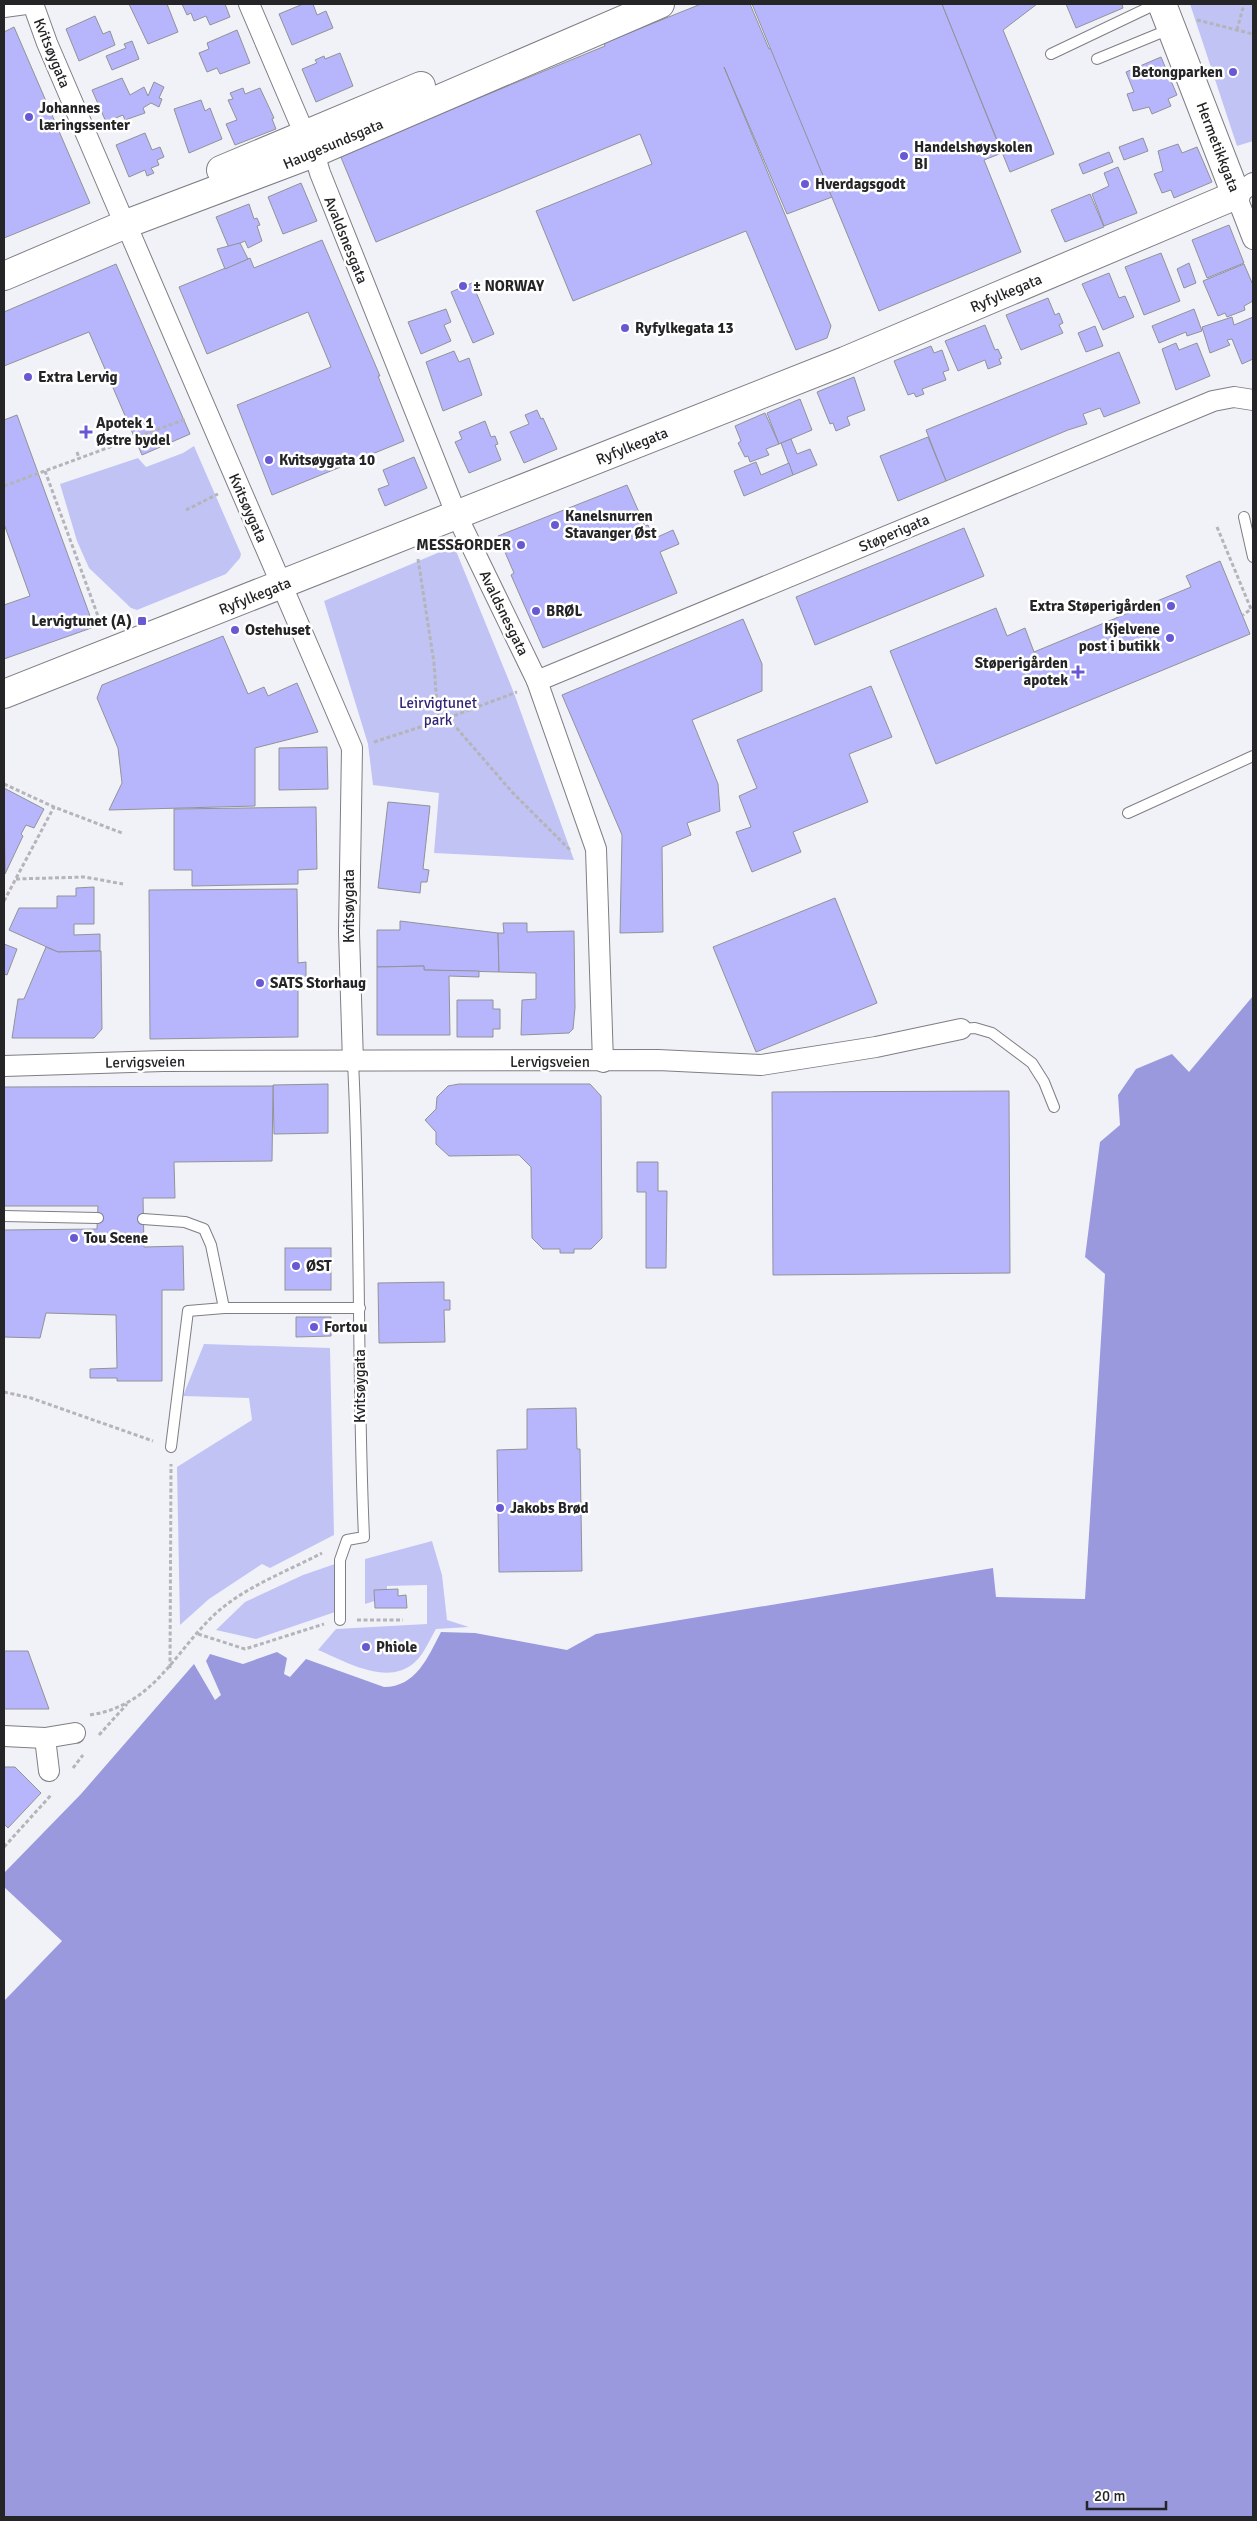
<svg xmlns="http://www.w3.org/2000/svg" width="1257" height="2521" viewBox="0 0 1257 2521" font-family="Signika,sans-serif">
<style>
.green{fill:#c2c3f5}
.water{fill:#9a99dd}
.building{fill:#b7b6fc;stroke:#929297}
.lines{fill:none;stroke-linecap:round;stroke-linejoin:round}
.lane-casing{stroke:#7e7e84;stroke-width:12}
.street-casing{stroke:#7e7e84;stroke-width:22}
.secondary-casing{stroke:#7e7e84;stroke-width:30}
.path{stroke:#b4b4b9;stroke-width:3;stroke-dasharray:4 2.5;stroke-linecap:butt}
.lane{stroke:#fff;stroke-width:10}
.street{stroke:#fff;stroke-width:20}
.secondary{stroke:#fff;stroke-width:28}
.poi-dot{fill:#6859d2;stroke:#fff;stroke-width:2}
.labels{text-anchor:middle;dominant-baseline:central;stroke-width:5;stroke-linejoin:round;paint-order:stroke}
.street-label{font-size:15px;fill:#252527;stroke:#fff}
.poi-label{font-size:15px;font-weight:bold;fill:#252527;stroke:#fff;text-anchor:start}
.park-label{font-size:15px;fill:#332675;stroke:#fff}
</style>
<rect width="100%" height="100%" fill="#f1f2f8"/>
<g class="green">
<path d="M1190,4H1253V141L1237,146Z"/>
<path d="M194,446L241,554L240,558L226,574L137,610L131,608L89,568L77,541L60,484L138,458L146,467L183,453Z"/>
<path d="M454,546L514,693L574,860L434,853L439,793L373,785L368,744L324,601Z"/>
<path d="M204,1344L330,1348L334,1535L270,1568L262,1564L209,1599L180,1625L177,1467L252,1420L249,1398L183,1396Z"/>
<path d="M432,1541L442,1575L447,1620L469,1627L436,1629C430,1639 424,1654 415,1662C388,1687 347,1662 318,1650L336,1629L427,1624V1585L387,1586V1597L365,1604V1559Z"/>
<path d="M335,1564L341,1610L256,1639L216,1630L245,1602L303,1575Z"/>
</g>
<path class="water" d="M1253,996V2517H4V2001L62,1941L4,1887V1873L81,1794L194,1664L215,1700L221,1695L206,1661L210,1654L243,1664L277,1652L287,1658L284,1674L290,1677L306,1659L384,1687C416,1687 428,1657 441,1632L475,1633L567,1650L596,1634L993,1568L996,1597L1085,1599L1105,1274L1085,1257L1100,1142L1120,1125L1118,1095L1136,1069L1172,1054L1189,1072Z"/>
<g class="building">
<path d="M129,4H167L178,32L148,44Z"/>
<path d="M182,4H225L230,17L210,25L206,16L194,21L191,13L187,15Z"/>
<path d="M303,4H313L317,15L326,11L333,28L292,45L279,14Z"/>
<path d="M701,4H750L769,49L772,48L832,197L787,214L724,67L831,326L827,338L796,350L746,231L573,301L536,211L652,164L640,134L376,242L340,155L605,46L604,43Z"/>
<path d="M752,4H942L1002,153L984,160L1021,252L879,311Z"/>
<path d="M942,4H1037L1003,30L1054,154L1010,172Z"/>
<path d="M1066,4H1122L1123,8L1076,28Z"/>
<path d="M95,16L103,34L110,31L115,45L79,61L66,29Z"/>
<path d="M14,27L90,203L4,238V32Z"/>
<path d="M237,30L250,63L220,74L217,68L207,72L199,53L209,49L207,43Z"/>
<path d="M132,41L139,59L112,70L106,56L126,48L124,44Z"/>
<path d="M340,53L353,86L316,102L302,69L317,63L315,60L324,56L325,59Z"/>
<path d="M1161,57L1177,95L1168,99L1171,106L1152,114L1149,107L1133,111L1127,94L1134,92L1126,72Z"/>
<path d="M122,78L130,95L144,87L148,96L154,82L164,87L159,98L162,99L159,107L151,103L143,108L145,113L125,120L123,115L106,122L92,90Z"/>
<path d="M243,88L245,94L260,88L274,118L272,119L276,129L235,145L226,124L237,120L228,100L233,99L230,93Z"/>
<path d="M201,100L205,111L210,108L222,139L189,153L174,109Z"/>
<path d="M145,133L152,150L160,147L164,157L157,160L159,165L151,168L154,173L147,176L145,170L129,177L116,145Z"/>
<path d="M1143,138L1148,151L1124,160L1119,147Z"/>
<path d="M1178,144L1182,153L1197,147L1212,182L1174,198L1171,190L1162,193L1154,174L1163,171L1158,151Z"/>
<path d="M1109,152L1113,162L1083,174L1079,164Z"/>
<path d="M1118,167L1137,213L1104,226L1092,194L1109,186L1104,173Z"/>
<path d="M301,183L317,221L283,234L268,197Z"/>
<path d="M1090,194L1104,227L1065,242L1051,210Z"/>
<path d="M249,204L254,219L257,218L260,225L257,226L262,241L248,248L245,241L229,248L216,217Z"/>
<path d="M1229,225L1244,263L1207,278L1192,240Z"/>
<path d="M322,240L380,376H378L404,441L272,495L237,405L331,367L308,312L207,354L179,287L250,258L254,268Z"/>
<path d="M240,243L248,259L225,269L217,249Z"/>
<path d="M1161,253L1180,301L1144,315L1125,267Z"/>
<path d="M1189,263L1196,283L1184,288L1177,269Z"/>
<path d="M116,264L190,434L142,455L89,332L4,366V312Z"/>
<path d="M1244,264L1253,285V301L1244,306L1245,310L1227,317L1225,313L1218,316L1203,281Z"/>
<path d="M1109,273L1119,298L1125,296L1134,317L1103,330L1082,284Z"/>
<path d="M472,283L494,334L473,343L451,292Z"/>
<path d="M1048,298L1055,315L1059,313L1063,323L1059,325L1063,333L1021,350L1006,315Z"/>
<path d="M446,309L451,322L444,325L451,341L421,354L408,322Z"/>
<path d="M1194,309L1202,331L1187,336L1186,332L1159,343L1152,326Z"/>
<path d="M1232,317L1234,325L1253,317V359L1242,364L1232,339L1227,340L1230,345L1210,353L1202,327Z"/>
<path d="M985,325L995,350L998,349L1002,358L999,359L1001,364L988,369L985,360L958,371L945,341Z"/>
<path d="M1095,326L1103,346L1086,352L1078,333Z"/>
<path d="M1176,343L1179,350L1197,343L1210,376L1176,390L1162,349Z"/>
<path d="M931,346L934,353L942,350L949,370L943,372L946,380L922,389L924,394L916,397L914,393L908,395L894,361Z"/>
<path d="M454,351L459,362L469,358L482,395L443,411L426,362Z"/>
<path d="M1119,352L1140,403L1104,417L1100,408L1083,414L1087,424L1068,430L946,481L926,430Z"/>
<path d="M854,377L865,410L847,417L850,425L836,431L833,423L830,424L817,392Z"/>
<path d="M800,399L812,430L779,444L767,413Z"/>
<path d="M537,410L541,419L543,418L557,449L524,463L510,432L529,424L525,415Z"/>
<path d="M765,413L779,444L766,449L769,455L750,462L748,456L745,457L738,443L741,441L735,426Z"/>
<path d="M17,415L94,627L4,659V605L30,596L4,524V420Z"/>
<path d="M485,421L491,437L495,436L498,444L495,445L501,460L469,473L455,442L462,439L459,432Z"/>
<path d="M928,437L946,481L898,501L880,456Z"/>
<path d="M791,439L797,454L810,449L817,465L793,475L781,443Z"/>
<path d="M414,457L427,488L385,506L378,489L389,485L383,470Z"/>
<path d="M756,462L761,475L789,463L793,475L744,496L734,471Z"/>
<path d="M627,485L645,526L648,525L653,539L673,530L679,544L660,552L677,593L543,648L511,575L514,573L498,536Z"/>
<path d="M964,528L984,576L815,645L796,597Z"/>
<path d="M1220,561L1250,634L936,764L890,651L996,608L1007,636L1025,628L1034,652L1191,587L1186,576Z"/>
<path d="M743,619L762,664V691L692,720L718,784L720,811L687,823L691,835L662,847L663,932L620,933L622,835L562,695Z"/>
<path d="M223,636L248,694L264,687L268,696L297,683L318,732L255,748V806L109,810L122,783L118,748L97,698L102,685Z"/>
<path d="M871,686L892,737L849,754L868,802L793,832L801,852L752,872L736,832L751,827L739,796L757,788L737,740Z"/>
<path d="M327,747L328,789L279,790V748Z"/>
<path d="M4,788L44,809L34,828L26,825L21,834L23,836L5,874Z"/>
<path d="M388,802L430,806L423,869L429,870L427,882H421L420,893L378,888Z"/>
<path d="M316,807L317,869L298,870V884L192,886V870H174V809Z"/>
<path d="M94,887V924H74V935L100,934V951L58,952L9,930L19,908H57V896H76V888Z"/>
<path d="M297,889L298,963L306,962V988H298V1037L150,1039L149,890Z"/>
<path d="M835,898L877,1003L756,1052L713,947Z"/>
<path d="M400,921L498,933L499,972L424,970V966L377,967V930H400Z"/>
<path d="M503,923H527V932L574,931L575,1008L573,1029L569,1033L521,1035L522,1000L536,999V973L499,972L498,933H504Z"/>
<path d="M4,944L17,949L7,975L4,974Z"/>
<path d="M46,947L58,952L101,951L102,1029L94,1038H12L18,999H24Z"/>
<path d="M424,966V970L479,971V977L449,976L450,1035H377V967Z"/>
<path d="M457,1000H493V1009H500V1029H493V1037H457Z"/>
<path d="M328,1084V1133L274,1134L273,1085Z"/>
<path d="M459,1084H590L601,1096L602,1238L591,1249H574V1253H560V1249H543L532,1238L531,1167L519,1155L449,1156L436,1144V1132L425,1120L436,1109L437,1097L448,1086Z"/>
<path d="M273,1086L272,1161L174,1162L175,1198H143L144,1247L183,1246L184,1290H162V1381H117V1378H90V1369L117,1368L116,1315L46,1313L40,1338L4,1337V1230L97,1229L98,1206H4V1087Z"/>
<path d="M1009,1091L1010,1273L773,1275L772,1092Z"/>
<path d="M637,1162H658V1191H667L666,1268H646V1192H637Z"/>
<rect x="285" y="1248" width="46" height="42"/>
<path d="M444,1282V1300H450V1310H444L445,1342L379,1343L378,1283Z"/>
<path d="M296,1317H331V1336L296,1337Z"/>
<path d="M576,1408L577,1449H580L582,1571L499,1572L497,1450L527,1449V1409Z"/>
<path d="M398,1589V1596L406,1595L407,1608H375L374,1590Z"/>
<path d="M4,1651H28L49,1709H4Z"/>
<path d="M4,1767H15L41,1793L8,1828L4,1824Z"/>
</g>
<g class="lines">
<defs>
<g id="lane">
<path d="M1051,54L1156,4"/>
<path d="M1097,59L1170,29"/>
<path d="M1244,517L1253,557"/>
<path d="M1128,813L1253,756"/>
<path d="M961,1029L975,1028L992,1033L1032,1063L1044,1082L1054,1107"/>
<path d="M4,1216L98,1218"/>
<path d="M143,1219L185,1222L204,1229L211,1245L224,1308"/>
<path d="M171,1447L188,1311L224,1308H360"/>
<path d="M340,1620V1560L347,1540L364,1537C357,1379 361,1220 353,1062"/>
</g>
<g id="street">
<path d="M33,4L47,43L120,213"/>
<path d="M249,4L305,135"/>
<path d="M4,7L26,4"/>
<path d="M314,153L320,173L457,516L537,681L596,849L603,1062"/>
<path d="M1253,183L1236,195L1253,239"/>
<path d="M126,224L352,748L349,933L353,1062"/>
<path d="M537,681L1213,401L1234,397L1253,400"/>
<path d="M4,1066L163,1061L658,1060L761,1065L876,1047L961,1029"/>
<path d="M4,1736L45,1738L75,1733"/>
<path d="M45,1738L49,1771"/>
</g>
<g id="secondary">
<path d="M221,170L421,86"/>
<path d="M4,276L126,224L314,153L660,4"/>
<path d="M4,694L845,361L1236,195L1162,4"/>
</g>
</defs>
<use href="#lane" class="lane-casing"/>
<use href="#street" class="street-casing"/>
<use href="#secondary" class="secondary-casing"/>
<g class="path">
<path d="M1197,20L1253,34"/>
<path d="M1237,30L1244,4"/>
<path d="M77,452L79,458"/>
<path d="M45,471L102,627"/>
<path d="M4,486L186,419"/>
<path d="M186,510L218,494"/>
<path d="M1217,527L1251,609L1243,615"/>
<path d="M418,559L434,663L438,720"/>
<path d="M448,718L512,792L570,850"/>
<path d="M374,742L448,718L517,692"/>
<path d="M4,784L54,807L122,833"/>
<path d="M16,879L85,877L123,884"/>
<path d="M4,901L54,807"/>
<path d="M4,1392L31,1398L153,1441"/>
<path d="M357,1620H403"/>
<path d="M198,1634L245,1649L324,1624"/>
<path d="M170,1668L171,1464"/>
<path d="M90,1715C154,1705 173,1654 214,1615C244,1587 286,1572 322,1553"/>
<path d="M99,1735L127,1704"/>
<path d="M73,1768L83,1755"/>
<path d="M4,1847L52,1794"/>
</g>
<use href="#lane" class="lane"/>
<use href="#street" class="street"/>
<use href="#secondary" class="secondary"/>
</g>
<g class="poi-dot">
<circle cx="1233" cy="72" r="5"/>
<circle cx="29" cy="117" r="5"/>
<circle cx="904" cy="156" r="5"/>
<circle cx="805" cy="184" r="5"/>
<circle cx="463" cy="286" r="5"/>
<circle cx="625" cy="328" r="5"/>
<circle cx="28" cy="377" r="5"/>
<path d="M83.5 424.5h5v5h5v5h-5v5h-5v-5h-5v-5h5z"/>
<circle cx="269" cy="460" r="5"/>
<circle cx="555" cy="525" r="5"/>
<circle cx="521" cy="545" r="5"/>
<circle cx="1171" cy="606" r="5"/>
<circle cx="536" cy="611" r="5"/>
<rect x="137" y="616" width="10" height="10" rx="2.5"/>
<circle cx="235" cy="630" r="5"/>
<circle cx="1170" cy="638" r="5"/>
<path d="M1075.5 664.5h5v5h5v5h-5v5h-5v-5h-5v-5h5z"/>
<circle cx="260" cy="983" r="5"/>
<circle cx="74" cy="1238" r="5"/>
<circle cx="296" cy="1266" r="5"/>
<circle cx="314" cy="1327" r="5"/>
<circle cx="500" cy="1508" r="5"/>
<circle cx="366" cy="1647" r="5"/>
</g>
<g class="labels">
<g class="street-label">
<text transform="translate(52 53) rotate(68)">Kvitsøygata</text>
<text transform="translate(333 144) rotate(-23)">Haugesundsgata</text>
<text transform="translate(1218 147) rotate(69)">Hermetikkgata</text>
<text transform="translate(346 240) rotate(68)">Avaldsnesgata</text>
<text transform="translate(1006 293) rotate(-23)">Ryfylkegata</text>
<text transform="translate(632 446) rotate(-22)">Ryfylkegata</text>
<text transform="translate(248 508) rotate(66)">Kvitsøygata</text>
<text transform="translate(894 533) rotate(-23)">Støperigata</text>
<text transform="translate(255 596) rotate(-22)">Ryfylkegata</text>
<text transform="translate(504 613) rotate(64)">Avaldsnesgata</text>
<text transform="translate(349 906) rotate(-90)">Kvitsøygata</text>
<text transform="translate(145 1062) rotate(-1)">Lervigsveien</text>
<text x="550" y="1062">Lervigsveien</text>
<text transform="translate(360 1386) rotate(-90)">Kvitsøygata</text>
</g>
<g class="poi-label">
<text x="1223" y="72" text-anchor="end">Betongparken</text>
<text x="39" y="108">Johannes<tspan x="39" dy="17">læringssenter</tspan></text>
<text x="914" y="147">Handelshøyskolen<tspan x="914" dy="17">BI</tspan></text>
<text x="815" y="184">Hverdagsgodt</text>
<text x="473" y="286">± NORWAY</text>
<text x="635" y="328">Ryfylkegata 13</text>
<text x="38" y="377">Extra Lervig</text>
<text x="96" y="423">Apotek 1<tspan x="96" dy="17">Østre bydel</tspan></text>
<text x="279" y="460">Kvitsøygata 10</text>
<text x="565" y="516">Kanelsnurren<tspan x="565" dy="17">Stavanger Øst</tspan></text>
<text x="511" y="545" text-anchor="end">MESS&amp;ORDER</text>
<text x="1161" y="606" text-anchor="end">Extra Støperigården</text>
<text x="546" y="611">BRØL</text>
<text x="132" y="621" text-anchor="end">Lervigtunet (A)</text>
<text x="1160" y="629" text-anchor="end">Kjelvene<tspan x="1160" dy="17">post i butikk</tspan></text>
<text x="245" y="630">Ostehuset</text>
<text x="1068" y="663" text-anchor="end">Støperigården<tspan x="1068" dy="17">apotek</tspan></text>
<text x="270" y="983">SATS Storhaug</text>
<text x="84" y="1238">Tou Scene</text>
<text x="306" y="1266">ØST</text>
<text x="324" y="1327">Fortou</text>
<text x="510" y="1508">Jakobs Brød</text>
<text x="376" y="1647">Phiole</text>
</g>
<g class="park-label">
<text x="438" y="703">Leirvigtunet<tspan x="438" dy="17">park</tspan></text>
</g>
</g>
<rect width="1257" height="2521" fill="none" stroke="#252527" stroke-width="10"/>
<path d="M1087 2501v8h79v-8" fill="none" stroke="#252527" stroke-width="2.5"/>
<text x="1094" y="2501" font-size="15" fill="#252527" stroke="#ffffff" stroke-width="4" paint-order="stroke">20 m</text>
</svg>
